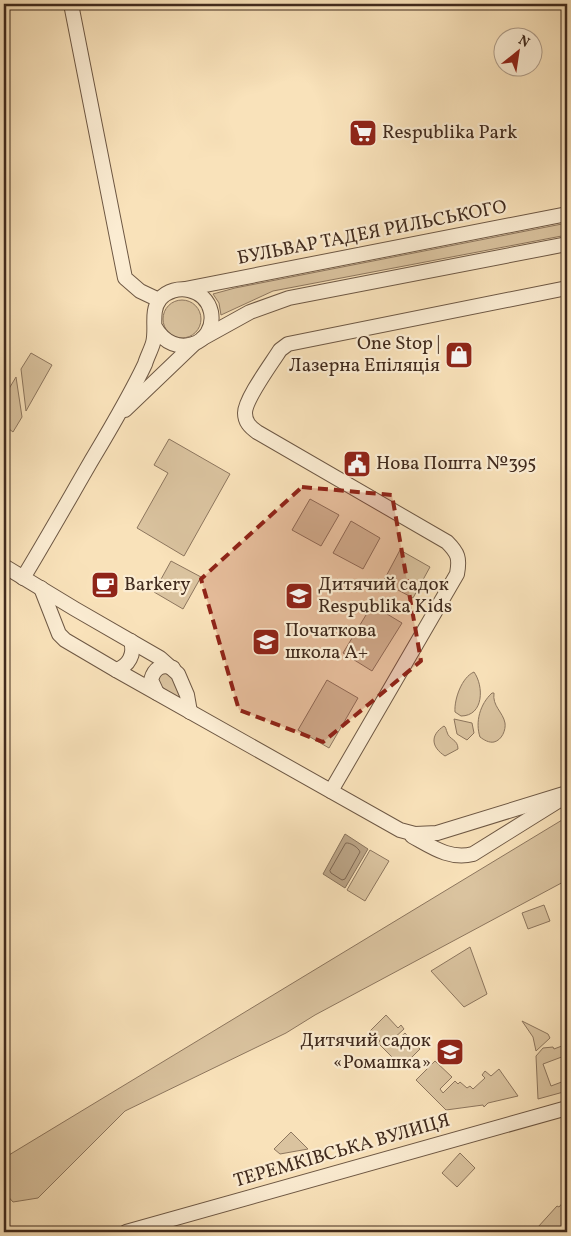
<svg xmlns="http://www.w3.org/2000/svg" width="571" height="1236" viewBox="0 0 571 1236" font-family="Vollkorn,serif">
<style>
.green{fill:#dac39f;stroke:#8d765e}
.water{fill:#baa385;stroke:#89735b}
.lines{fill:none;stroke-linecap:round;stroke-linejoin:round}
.shore{stroke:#7d6651;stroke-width:1}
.minor-casing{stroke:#6e5844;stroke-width:16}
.minor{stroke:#fbecd2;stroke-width:14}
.marked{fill:#8f2418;fill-opacity:0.2;stroke:#8f2418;stroke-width:4;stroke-dasharray:10 6;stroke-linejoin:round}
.labels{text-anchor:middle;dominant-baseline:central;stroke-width:4.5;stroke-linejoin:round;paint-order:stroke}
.poi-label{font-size:19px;fill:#402a1d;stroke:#fbecd2;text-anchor:start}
.street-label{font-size:19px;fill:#402a1d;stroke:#fbecd2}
</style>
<rect width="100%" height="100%" fill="#f9e2ba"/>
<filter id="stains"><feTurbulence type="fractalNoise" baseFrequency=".004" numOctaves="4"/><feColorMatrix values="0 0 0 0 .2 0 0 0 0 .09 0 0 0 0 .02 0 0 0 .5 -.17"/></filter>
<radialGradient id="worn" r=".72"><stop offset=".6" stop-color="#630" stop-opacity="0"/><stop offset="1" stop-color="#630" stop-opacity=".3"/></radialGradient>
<g class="green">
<path d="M567,223V235L273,291L221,315L219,303L213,294L235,288Z"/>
<circle cx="182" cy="319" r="19"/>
<path d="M31,353L52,365L26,411L21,369Z"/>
<path d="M16,377L22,417L13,432L4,425V397Z"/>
<path d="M169,439L230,474L184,556L137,528L168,473L154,465Z"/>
<path d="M310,499L339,515L321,546L292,530Z"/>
<path d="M351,521L380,538L363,569L333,553Z"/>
<path d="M400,550L430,567L413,598L383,582Z"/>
<path d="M171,561L201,577L183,609L154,592Z"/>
<path d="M372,605L402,623L372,671L343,653Z"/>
<path d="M160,671L172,673L183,701L157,684Z"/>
<path d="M474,672C484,686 484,716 461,716L455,712C454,699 462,677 474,672Z"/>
<path d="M327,680L358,698L329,748L298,730Z"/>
<path d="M492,693H494C492,706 503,712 505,723C506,730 502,740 494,742C489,743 484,740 480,737C475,722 480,704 492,693Z"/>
<path d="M454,719L472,723L474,733L467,740L457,734Z"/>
<path d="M444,726C446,727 446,730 447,732C449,740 458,739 458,749L445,756C431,747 430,735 444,726Z"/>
<path d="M567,817V880L315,1015L286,1033L125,1111L38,1198L13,1202L4,1192V1158Z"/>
<path d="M370,850L389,861L365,901L347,890Z"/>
<path d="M544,905L550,921L528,929L522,913Z"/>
<path d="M470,947L487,994L464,1007L431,971Z"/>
<path d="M386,1015L398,1028L401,1025L404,1029L392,1040L394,1043L405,1033L420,1049L402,1067L378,1043L380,1041L370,1031Z"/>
<path d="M522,1021L548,1034L550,1038L536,1051L533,1037Z"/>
<path d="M567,1044V1055L543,1064L551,1086L567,1080V1091L538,1099L536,1056L543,1048L553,1047L554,1049Z"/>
<path d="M435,1061L452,1077L440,1089L443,1093L455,1081L458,1084L460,1082L467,1088L470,1086L473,1089L485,1078L482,1075L485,1071L491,1076L499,1069L518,1096L488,1103L484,1107L483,1105L446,1110L416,1080Z"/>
<path d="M291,1132L308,1149L280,1154L274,1149Z"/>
<path d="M460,1153L475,1168L457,1187L442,1173Z"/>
<path d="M566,1199L567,1232H543L538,1227L557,1206L559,1207Z"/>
</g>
<path class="water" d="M345,834L368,849L345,888L323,874Z"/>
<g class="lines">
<path class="shore" d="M346,843C350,842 359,848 360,852L345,879L342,880L331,873L330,871Z"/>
<defs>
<g id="minor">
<path d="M71,4L125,278L140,291L159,300"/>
<path d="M185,289L567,214"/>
<path d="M203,338L250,312L289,298L567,244"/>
<path d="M125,410L194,344"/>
<path d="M4,566L75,609L160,658L178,674L187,695L190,712"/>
<path d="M23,578C46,540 68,501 90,463C109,431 129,398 145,364C147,357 151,350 153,343C157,328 150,312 160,299C175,282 206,288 211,312C217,344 174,361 155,327"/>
<path d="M41,588L59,634L65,640L116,670L400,830L415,834L437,833L567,793"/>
<path d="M116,670C129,666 135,654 131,641"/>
<path d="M157,693L151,680C154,669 161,663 173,668"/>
<path d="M331,791L457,574C460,558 458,553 447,542L257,432C250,427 245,422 245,413C245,399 272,363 280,350L288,344L567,288"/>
<path d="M412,836C432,847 450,860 473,854L558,801"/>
<path d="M126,1232L567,1108"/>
</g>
</defs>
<use href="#minor" class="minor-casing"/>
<use href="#minor" class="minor"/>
</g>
<path class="marked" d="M302,487L392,495L421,661L323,742L239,710L201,579Z"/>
<defs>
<symbol id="supermarket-square" viewBox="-11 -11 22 22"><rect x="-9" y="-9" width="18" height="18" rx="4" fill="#8f2418" stroke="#fbecd2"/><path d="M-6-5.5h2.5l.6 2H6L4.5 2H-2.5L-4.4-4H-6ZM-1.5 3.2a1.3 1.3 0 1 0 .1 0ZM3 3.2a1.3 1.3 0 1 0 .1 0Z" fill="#fff"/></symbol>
<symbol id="shop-square" viewBox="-11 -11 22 22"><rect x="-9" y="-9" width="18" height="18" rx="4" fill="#8f2418" stroke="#fbecd2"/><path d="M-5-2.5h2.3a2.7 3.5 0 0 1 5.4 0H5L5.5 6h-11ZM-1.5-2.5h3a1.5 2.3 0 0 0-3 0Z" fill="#fff"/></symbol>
<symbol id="civic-square" viewBox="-11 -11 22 22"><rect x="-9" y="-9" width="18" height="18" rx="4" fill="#8f2418" stroke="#fbecd2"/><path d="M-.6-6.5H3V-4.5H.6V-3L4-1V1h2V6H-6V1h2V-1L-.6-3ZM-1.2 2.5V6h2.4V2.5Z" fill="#fff"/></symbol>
<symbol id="cafe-square" viewBox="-11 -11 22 22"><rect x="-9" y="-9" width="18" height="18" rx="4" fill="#8f2418" stroke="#fbecd2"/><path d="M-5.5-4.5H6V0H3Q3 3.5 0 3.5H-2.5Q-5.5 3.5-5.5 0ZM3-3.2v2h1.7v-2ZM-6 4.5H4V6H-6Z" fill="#fff"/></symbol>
<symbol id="school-square" viewBox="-11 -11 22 22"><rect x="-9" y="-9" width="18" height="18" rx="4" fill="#8f2418" stroke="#fbecd2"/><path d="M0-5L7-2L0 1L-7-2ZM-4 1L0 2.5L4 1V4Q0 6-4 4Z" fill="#fff"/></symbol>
</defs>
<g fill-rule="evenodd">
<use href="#supermarket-square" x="347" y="117" width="32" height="32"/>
<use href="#shop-square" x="443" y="339" width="32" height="32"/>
<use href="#civic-square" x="341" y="448" width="32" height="32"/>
<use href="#cafe-square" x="89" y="569" width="32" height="32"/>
<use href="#school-square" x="283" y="580" width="32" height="32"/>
<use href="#school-square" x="250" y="626" width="32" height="32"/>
<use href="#school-square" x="434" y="1036" width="32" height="32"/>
</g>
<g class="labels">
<g class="poi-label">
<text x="382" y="133">Respublika Park</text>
<text x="440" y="344" text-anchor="end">One Stop |<tspan x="440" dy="22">Лазерна Епіляція</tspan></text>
<text x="376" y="464">Нова Пошта №395</text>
<text x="124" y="585">Barkery</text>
<text x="318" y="585">Дитячий садок<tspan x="318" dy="22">Respublika Kids</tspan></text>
<text x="285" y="631">Початкова<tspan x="285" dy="22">школа А+</tspan></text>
<text x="431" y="1041" text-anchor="end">Дитячий садок<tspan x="431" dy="22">«Ромашка»</tspan></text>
</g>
<g class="street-label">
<text transform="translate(372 233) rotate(-11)">БУЛЬВАР ТАДЕЯ РИЛЬСЬКОГО</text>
<text transform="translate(342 1151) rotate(-16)">ТЕРЕМКІВСЬКА ВУЛИЦЯ</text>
</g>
</g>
<rect width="571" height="1236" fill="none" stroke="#f9e2ba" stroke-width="20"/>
<rect x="5" y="5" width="561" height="1226" fill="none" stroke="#402a1d" stroke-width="2.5"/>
<rect x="10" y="10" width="551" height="1216" fill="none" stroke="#402a1d"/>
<g transform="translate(518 52) rotate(30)"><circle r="24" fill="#fbecd2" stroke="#b09e8a"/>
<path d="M0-4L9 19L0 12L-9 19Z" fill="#8f2418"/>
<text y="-8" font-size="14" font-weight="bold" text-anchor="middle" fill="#402a1d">N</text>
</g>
<rect width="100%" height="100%" filter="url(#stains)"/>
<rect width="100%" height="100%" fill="url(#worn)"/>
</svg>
